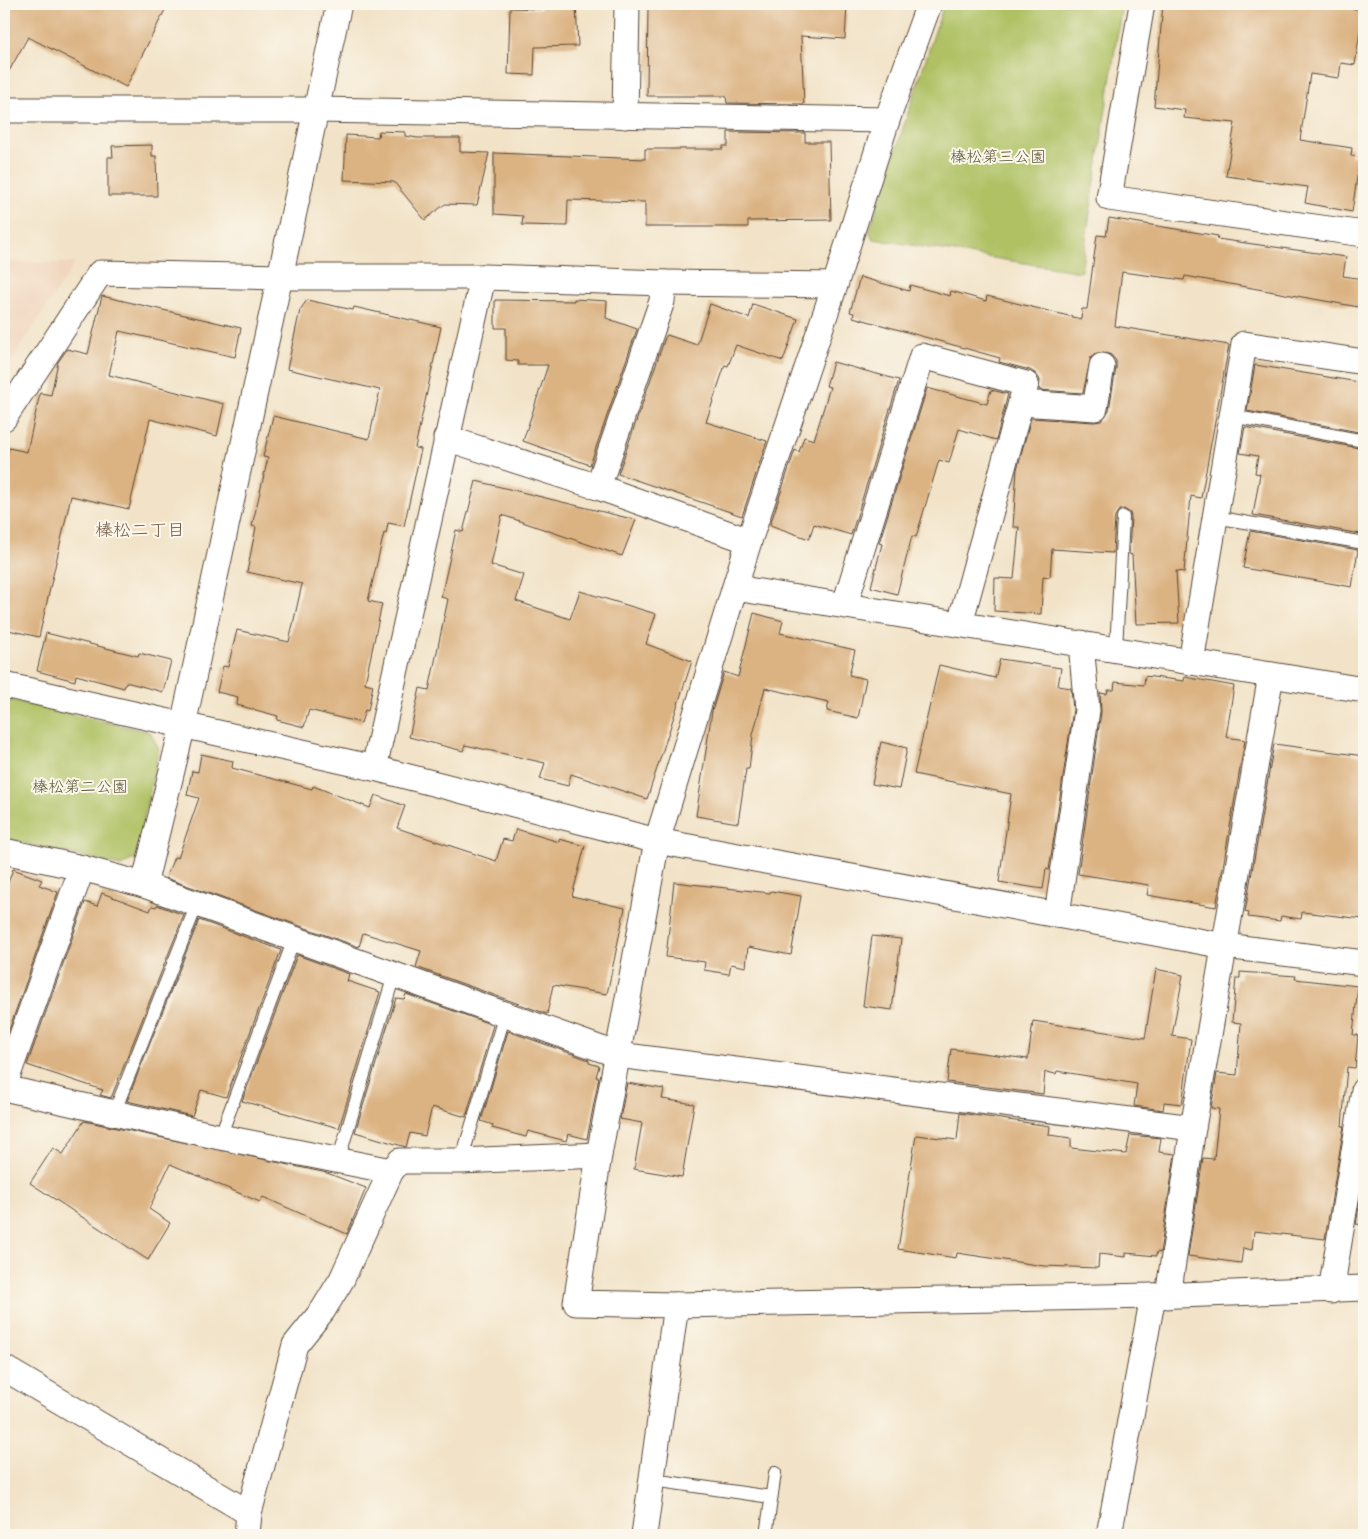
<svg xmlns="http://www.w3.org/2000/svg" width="1368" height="1539" viewBox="0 0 1368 1539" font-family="Sriracha,'Klee One',sans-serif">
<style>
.built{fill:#f1d5bd}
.green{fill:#afc164;stroke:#757641}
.building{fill:#dbb383}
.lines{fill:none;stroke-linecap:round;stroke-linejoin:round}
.service-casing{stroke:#564638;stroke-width:14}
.minor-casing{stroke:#564638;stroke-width:27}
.service{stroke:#fff;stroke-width:12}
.minor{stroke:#fff;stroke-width:25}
.labels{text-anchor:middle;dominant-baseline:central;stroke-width:4;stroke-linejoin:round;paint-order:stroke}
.park-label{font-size:16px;fill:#5e5733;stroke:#fbf7ec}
.neighbourhood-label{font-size:18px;fill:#735a41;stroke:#fbf7ec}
</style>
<rect width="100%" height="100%" fill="#fbf7ec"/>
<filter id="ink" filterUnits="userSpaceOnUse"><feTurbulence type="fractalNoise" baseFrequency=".02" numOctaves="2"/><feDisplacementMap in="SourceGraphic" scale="10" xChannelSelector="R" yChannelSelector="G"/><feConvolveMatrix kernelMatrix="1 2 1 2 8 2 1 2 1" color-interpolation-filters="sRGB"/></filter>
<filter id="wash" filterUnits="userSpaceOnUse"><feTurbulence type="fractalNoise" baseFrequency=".0096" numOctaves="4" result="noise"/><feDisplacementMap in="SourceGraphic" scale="20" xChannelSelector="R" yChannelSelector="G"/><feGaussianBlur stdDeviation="1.12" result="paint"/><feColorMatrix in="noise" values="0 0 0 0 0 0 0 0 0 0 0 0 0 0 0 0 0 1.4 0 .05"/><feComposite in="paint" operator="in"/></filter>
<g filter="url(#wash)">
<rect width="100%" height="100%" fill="#f2e3c8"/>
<path class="built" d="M4,262L75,263L4,372Z"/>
<g class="green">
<path d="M944,4H1122L1081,272L873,239L869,231Z"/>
<path d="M4,699L150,732L159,749L135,858L121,866L4,838Z"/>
</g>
<g id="blocks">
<g class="building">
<path d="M4,4H168L126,87L28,37L4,80Z"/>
<path d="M542,4H576L578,46L535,47L534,75L508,74L510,8L541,9Z"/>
<path d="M648,4H800L847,6L845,39L801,36L804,104L727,103L726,96H647Z"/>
<path d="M1163,4H1326L1363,10L1355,65L1341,63L1339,78L1310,74L1300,140L1352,148L1351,156L1360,157L1352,212L1305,203L1308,187L1226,176L1235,123L1184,118L1185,110L1154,106Z"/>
<path d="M379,131L405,132V136L418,138H460V152L489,153L477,205L445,204L425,220L394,182L344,180L346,135L378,137Z"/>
<path d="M728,132L805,133V142H829L831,220L748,221V227H645V202L568,200L567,226L522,225L523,216L494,214V153L645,159V149H723V146H728Z"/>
<path d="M152,145V156H156L157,196H108V157H113L112,146Z"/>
<path d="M1109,218L1218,236L1217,239L1346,257L1343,276L1364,279V308L1185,276L1184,280L1122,272L1115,326L1229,345L1201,498L1191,496L1184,572L1176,571L1179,623L1136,624L1132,555L1129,554L1131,517L1130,513L1124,509L1119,510L1115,516L1113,553L1052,549L1050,577L1043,576L1041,614L994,611L995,578L1014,579L1019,527H1013L1017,469L1031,418L1094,422L1101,421L1109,410L1116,368V361L1111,355L1104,352L1097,353L1091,357L1083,393L1039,390L1040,380L1036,374L1030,370L999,362L1000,358L853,317L854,313L850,312L860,277L909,291L910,285L950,296L951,291L986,301L987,296L1081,319L1082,309H1087L1097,235L1106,236Z"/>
<path d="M102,296L241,328L235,357L119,331L109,375L224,404L217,436L150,419L129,509L71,496L39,637L4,629V472L9,448L27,452L40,393L51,395L58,362L67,349L88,354Z"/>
<path d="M574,299L607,301L606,318L637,329L590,465L523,441L548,365H518V361L506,360V328H495V300L574,301Z"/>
<path d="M307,300L353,310L354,307L441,327L415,448L421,449L404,526L388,523L386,534L384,533L368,601L382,604L365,683L373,685L368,711L365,710L361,723L309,710L304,727L277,720L278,716L237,705L238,697L217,692L223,666L228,667L237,630L289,642L302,584L247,572L256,527L252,526L268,458L263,457L273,416L369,439L380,390L287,369L300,310Z"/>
<path d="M710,304L749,318L753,304L798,319L783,361L736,345L728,366L725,365L706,422L767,441L742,516L618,474L665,338L667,335L697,345Z"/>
<path d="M833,362L899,380L851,535L814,524L809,539L770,525L795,450L799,452L804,437L814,440L830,387L826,386Z"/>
<path d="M1255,365L1364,383V433L1247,411Z"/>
<path d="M927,388L987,404L991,390L1008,394L996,440L959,429L949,463L939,460L916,537L912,536L897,594L871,587L882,544L879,543Z"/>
<path d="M1245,427L1364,449V529H1362L1361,534L1253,515L1260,474L1255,473L1258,456L1240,453Z"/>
<path d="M476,481L636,520L622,556L502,515L491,565L524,575L516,601L570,619L580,591L656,614L646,644L692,661L647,799L571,774L568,786L540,779L545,763L465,745L463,751L409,737L420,688L429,690L448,599L441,597L456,530L463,532Z"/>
<path d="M1250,531L1358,550L1352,587L1243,568Z"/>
<path d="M754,613L783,621L780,633L855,650L849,675L866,679L858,718L827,711L829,702L765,688L753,735L749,769H746L738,823L696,816L712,711L724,672L738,677Z"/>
<path d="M46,633L138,656L139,653L171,661L163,692L126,682L124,688L76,675L75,681L37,671Z"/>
<path d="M1000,659L1061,668L1058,686L1071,688L1073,710L1049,870L1046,869L1043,889L999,882L1011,794L914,774L939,665L995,678Z"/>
<path d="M1145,676L1184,681L1185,677L1234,686L1226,737L1245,740L1216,907L1147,895L1149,885L1078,874L1101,712L1100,693L1107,694L1108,690H1114L1115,682L1144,685Z"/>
<path d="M881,742L907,748L899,789L872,784Z"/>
<path d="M1274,744L1364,756V919L1302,912L1301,919L1281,916L1280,921L1248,917L1249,913L1245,912Z"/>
<path d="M201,754L233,761L232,768L312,789L313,786L370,808L375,795L405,806L397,828L496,861L503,839L512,841L516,829L559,842V839L585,846L572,896L625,908L607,994L553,985L547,1014L416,967L421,951L363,933L359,947L166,878L174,857L178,858L199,798L187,795L192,771L198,772Z"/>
<path d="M13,869L42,880L39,885L58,892L4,1044V894Z"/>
<path d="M674,882L770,893L771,891L801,896L791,955L748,947L746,967L731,964L729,974L704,970L705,962L666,957Z"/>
<path d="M102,893L150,911L152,906L156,907L157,905L184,915L111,1098L100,1095L103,1090L27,1065L85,902L97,906Z"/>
<path d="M199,920L281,950L226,1097L201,1090L192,1116L127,1101Z"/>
<path d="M872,936L901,939L892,1010L863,1006Z"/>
<path d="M297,955L349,974L347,981L380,992L339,1128L242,1101Z"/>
<path d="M1156,969L1183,975L1172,1036L1191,1039L1182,1104L1164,1102L1163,1110L1134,1106L1137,1084L1057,1071L1056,1074L1045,1072L1043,1094L947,1082L951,1049L1028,1059L1033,1021L1145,1038Z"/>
<path d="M1240,972L1296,976L1295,979L1358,986L1353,1035H1358L1355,1068L1347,1067L1342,1126H1344L1325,1239L1254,1231L1252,1250L1243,1248L1241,1263L1188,1256L1203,1158L1214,1159L1219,1109L1211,1108L1217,1073L1237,1075L1241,1023L1232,1022L1236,978H1240Z"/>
<path d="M406,994L493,1025L466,1117L432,1107L425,1136L410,1133L406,1147L355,1132L396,998L404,999Z"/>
<path d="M508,1031L589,1060V1063L599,1066L596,1077H599L587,1139L568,1134L566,1141L528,1131L526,1137L492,1128L493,1125L481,1121Z"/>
<path d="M627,1083L664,1089L662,1099L694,1104L682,1177L634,1169L642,1123L620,1119Z"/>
<path d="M960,1113L1050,1126L1049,1135L1071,1138V1148L1126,1154L1130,1135L1161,1138L1159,1152L1175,1154L1160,1253L1157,1252L1156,1256L1126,1253V1257L1099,1254L1098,1268L1044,1266L957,1253L956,1258L898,1249L916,1135L957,1140Z"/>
<path d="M84,1121L327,1173L366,1188L347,1234L263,1197L260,1202L170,1164L149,1209L170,1223L148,1260L30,1183L53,1148L63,1154Z"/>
<path d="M1364,1177V1225L1356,1224Z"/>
</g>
</g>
</g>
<g filter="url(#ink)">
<use href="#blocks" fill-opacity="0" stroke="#564638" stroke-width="1"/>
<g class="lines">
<defs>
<g id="service">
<path d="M1232,416L1364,441"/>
<path d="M1215,517L1364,543"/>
<path d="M1116,649L1123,517"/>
<path d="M114,1113L197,904"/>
<path d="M220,1137L294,939"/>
<path d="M338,1161L394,975"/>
<path d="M461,1161L505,1014"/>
<path d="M653,1480L771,1497"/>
<path d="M766,1535L775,1473"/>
</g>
<g id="minor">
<path d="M929,4L887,120L835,285L749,541L657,841L599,1155L576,1303L676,1305L1153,1296L1364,1288"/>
<path d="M1142,4L1109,198L1364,234"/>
<path d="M4,110H316L887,120"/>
<path d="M625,116L627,4"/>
<path d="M1021,403L1095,408L1102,366"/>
<path d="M4,418L100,273L281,277H483L664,283L835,285"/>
<path d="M446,438L598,487L749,541"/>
<path d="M598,487L662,301L664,283"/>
<path d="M735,588L1364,690"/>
<path d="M845,604L922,356L1026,384L960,623"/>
<path d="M1191,662L1244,344L1364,362"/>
<path d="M4,685L374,768L657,841L1225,946L1364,963"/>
<path d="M374,768L483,277"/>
<path d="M4,851L82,868L144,885L618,1055L1193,1128"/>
<path d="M144,885L183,725L339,4"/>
<path d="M1057,915L1087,710L1081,643"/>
<path d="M4,1086L82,868"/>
<path d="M4,1088L220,1137L391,1171L400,1161H461L599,1155"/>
<path d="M1331,1291L1364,1090"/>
<path d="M1168,1296L1193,1128L1271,675"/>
<path d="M4,1368L249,1513"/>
<path d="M247,1535L249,1513L295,1345L323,1310L342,1279L391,1171"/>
<path d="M644,1535L676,1305"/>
<path d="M1109,1535L1153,1296"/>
</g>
</defs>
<use href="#service" class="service-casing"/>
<use href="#minor" class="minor-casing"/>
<use href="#service" class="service"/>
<use href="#minor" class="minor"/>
</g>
</g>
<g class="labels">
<g class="park-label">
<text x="998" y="156">榛松第三公園</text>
<text x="80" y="786">榛松第二公園</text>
</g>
<g class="neighbourhood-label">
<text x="140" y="530">榛松二丁目</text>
</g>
</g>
<rect width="1368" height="1539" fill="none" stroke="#fbf7ec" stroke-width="20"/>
</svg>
